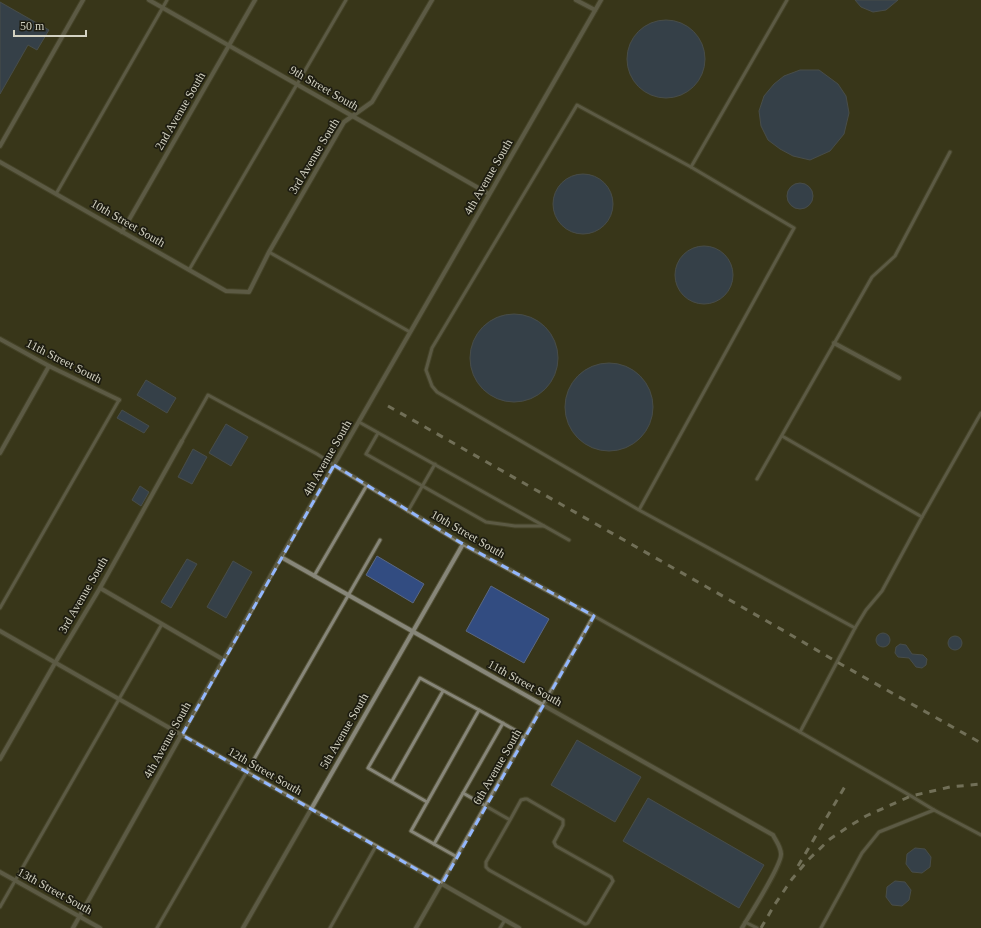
<svg xmlns="http://www.w3.org/2000/svg" width="981" height="928" viewBox="0 0 981 928" font-family="Georgia,serif">
<style>
.building{fill:#324c81;stroke:#5b6882}
.lines{fill:none;stroke-linecap:round;stroke-linejoin:round}
.service-casing{stroke:#545238;stroke-width:5}
.minor-casing{stroke:#545238;stroke-width:6}
.service{stroke:#878679;stroke-width:3}
.minor{stroke:#878679;stroke-width:4}
.rail{stroke:#b5b4a2;stroke-width:3;stroke-dasharray:7 7;stroke-linecap:butt}
.marked{fill:none;stroke:#93b7fd;stroke-width:3;stroke-dasharray:8 5;stroke-linejoin:round}
.labels{text-anchor:middle;dominant-baseline:central;stroke-width:3.5;stroke-linejoin:round;paint-order:stroke}
.street-label{font-size:12px;fill:#d3d2c2;stroke:#1e1d11}
</style>
<rect width="100%" height="100%" fill="#38361a"/>
<g class="building">
<path d="M855,0H898L886,10L873,12L861,7Z"/>
<path d="M0,2L49,30L37,50L28,45L0,94Z"/>
<circle cx="666" cy="59" r="39"/>
<path d="M800,70H819L838,84L846,96L849,113L844,134L830,151L810,160L793,156L780,149L768,140L761,126L759,111L764,96L774,84L784,76Z"/>
<circle cx="583" cy="204" r="30"/>
<circle cx="800" cy="196" r="13"/>
<circle cx="704" cy="275" r="29"/>
<circle cx="514" cy="358" r="44"/>
<circle cx="609" cy="407" r="44"/>
<path d="M146,380L176,398L167,413L137,395Z"/>
<path d="M122,410L149,426L144,433L117,418Z"/>
<path d="M226,424L248,437L231,466L209,453Z"/>
<path d="M193,449L207,457L192,484L178,477Z"/>
<path d="M140,486L149,492L141,506L132,500Z"/>
<path d="M377,556L424,584L413,603L366,575Z"/>
<path d="M187,559L197,564L171,608L161,602Z"/>
<path d="M233,561L252,572L226,618L207,607Z"/>
<path d="M491,586L549,619L524,663L466,631Z"/>
<circle cx="883" cy="640" r="7"/>
<circle cx="955" cy="643" r="7"/>
<path d="M900,644L906,645L912,654L923,655L927,659L926,665L922,668L916,667L909,658L898,657L895,653L896,647Z"/>
<path d="M577,740L641,777L615,822L551,785Z"/>
<path d="M648,798L764,865L739,908L623,841Z"/>
<path d="M915,848L925,849L931,857L930,867L922,873L912,872L906,864L907,854Z"/>
<path d="M895,881L905,882L911,890L909,900L902,906L892,905L886,897L887,887Z"/>
</g>
<g class="lines">
<defs>
<g id="service">
<path d="M691,167L787,0"/>
<path d="M56,194L167,0"/>
<path d="M269,252L410,332"/>
<path d="M189,270L346,0"/>
<path d="M359,422L569,540"/>
<path d="M378,433L366,454L486,522L515,526H544"/>
<path d="M782,436L922,517"/>
<path d="M182,441L208,395L317,454L334,465"/>
<path d="M757,479L872,277L895,256L950,152"/>
<path d="M639,510L794,228L691,167L577,105L432,348L426,370L432,386L437,392L639,510L855,628L866,610L882,591L922,517L981,413"/>
<path d="M408,511L435,464"/>
<path d="M314,576L367,485"/>
<path d="M0,608L119,400"/>
<path d="M594,616L800,732L911,796L934,810"/>
<path d="M800,732L855,628"/>
<path d="M392,781L443,691"/>
<path d="M463,793L510,820L486,862V867L489,870L585,924H586L588,923L613,881L611,877L556,846L554,842L563,825V820L527,799H525L521,800L510,820"/>
<path d="M427,802L368,768L420,678L479,710"/>
<path d="M434,844L503,723"/>
<path d="M457,857L411,831L479,710L515,730L524,739"/>
<path d="M0,907L162,624"/>
<path d="M745,922L757,928"/>
<path d="M157,928L380,540"/>
<path d="M330,928L376,846"/>
<path d="M500,928L505,920"/>
<path d="M821,928L862,853L879,832L934,810L981,835"/>
</g>
<g id="minor">
<path d="M149,0L489,194"/>
<path d="M576,0L595,10"/>
<path d="M0,146L83,0"/>
<path d="M0,162L226,291L249,292L269,252L344,122L372,102L432,0"/>
<path d="M122,232L255,0"/>
<path d="M0,339L49,366L119,400"/>
<path d="M834,343L899,378"/>
<path d="M0,453L49,366"/>
<path d="M334,465L463,544L594,616L416,928"/>
<path d="M281,557L773,835C776,841 781,847 781,854C782,865 749,916 742,928"/>
<path d="M100,588L224,660"/>
<path d="M0,631L519,928"/>
<path d="M0,759L55,663L100,588L182,441"/>
<path d="M0,872L100,928"/>
<path d="M73,928L281,557L601,0"/>
<path d="M243,928L463,544"/>
</g>
</defs>
<use href="#service" class="service-casing"/>
<use href="#minor" class="minor-casing"/>
<use href="#service" class="service"/>
<use href="#minor" class="minor"/>
<g class="rail">
<path d="M388,406L786,632L837,662L981,743"/>
<path d="M798,866L847,783"/>
<path d="M761,928L775,904L792,879L808,860L830,839L848,827L866,816L911,796L950,787L981,784"/>
</g>
</g>
<path d="M0 0H981V928H0ZM334,465L463,544L594,616L442,884L182,735Z" fill="#38361a" fill-opacity=".55" fill-rule="evenodd"/>
<path class="marked" d="M334,465L463,544L594,616L442,884L182,735Z"/>
<g class="labels">
<g class="street-label">
<text transform="translate(324 88) rotate(30)">9th Street South</text>
<text transform="translate(180 111) rotate(-60)">2nd Avenue South</text>
<text transform="translate(314 156) rotate(-59)">3rd Avenue South</text>
<text transform="translate(488 177) rotate(-60)">4th Avenue South</text>
<text transform="translate(128 223) rotate(30)">10th Street South</text>
<text transform="translate(64 361) rotate(27)">11th Street South</text>
<text transform="translate(327 458) rotate(-60)">4th Avenue South</text>
<text transform="translate(468 534) rotate(30)">10th Street South</text>
<text transform="translate(83 595) rotate(-60)">3rd Avenue South</text>
<text transform="translate(525 683) rotate(29)">11th Street South</text>
<text transform="translate(344 731) rotate(-60)">5th Avenue South</text>
<text transform="translate(167 740) rotate(-61)">4th Avenue South</text>
<text transform="translate(497 767) rotate(-60)">6th Avenue South</text>
<text transform="translate(265 771) rotate(30)">12th Street South</text>
<text transform="translate(55 891) rotate(29)">13th Street South</text>
</g>
</g>
<path d="M14 30v6h72v-6" fill="none" stroke="#d3d2c2" stroke-width="2"/>
<text x="20" y="30" font-size="12" fill="#d3d2c2" stroke="#1e1d11" stroke-width="3" paint-order="stroke">50 m</text>
</svg>
